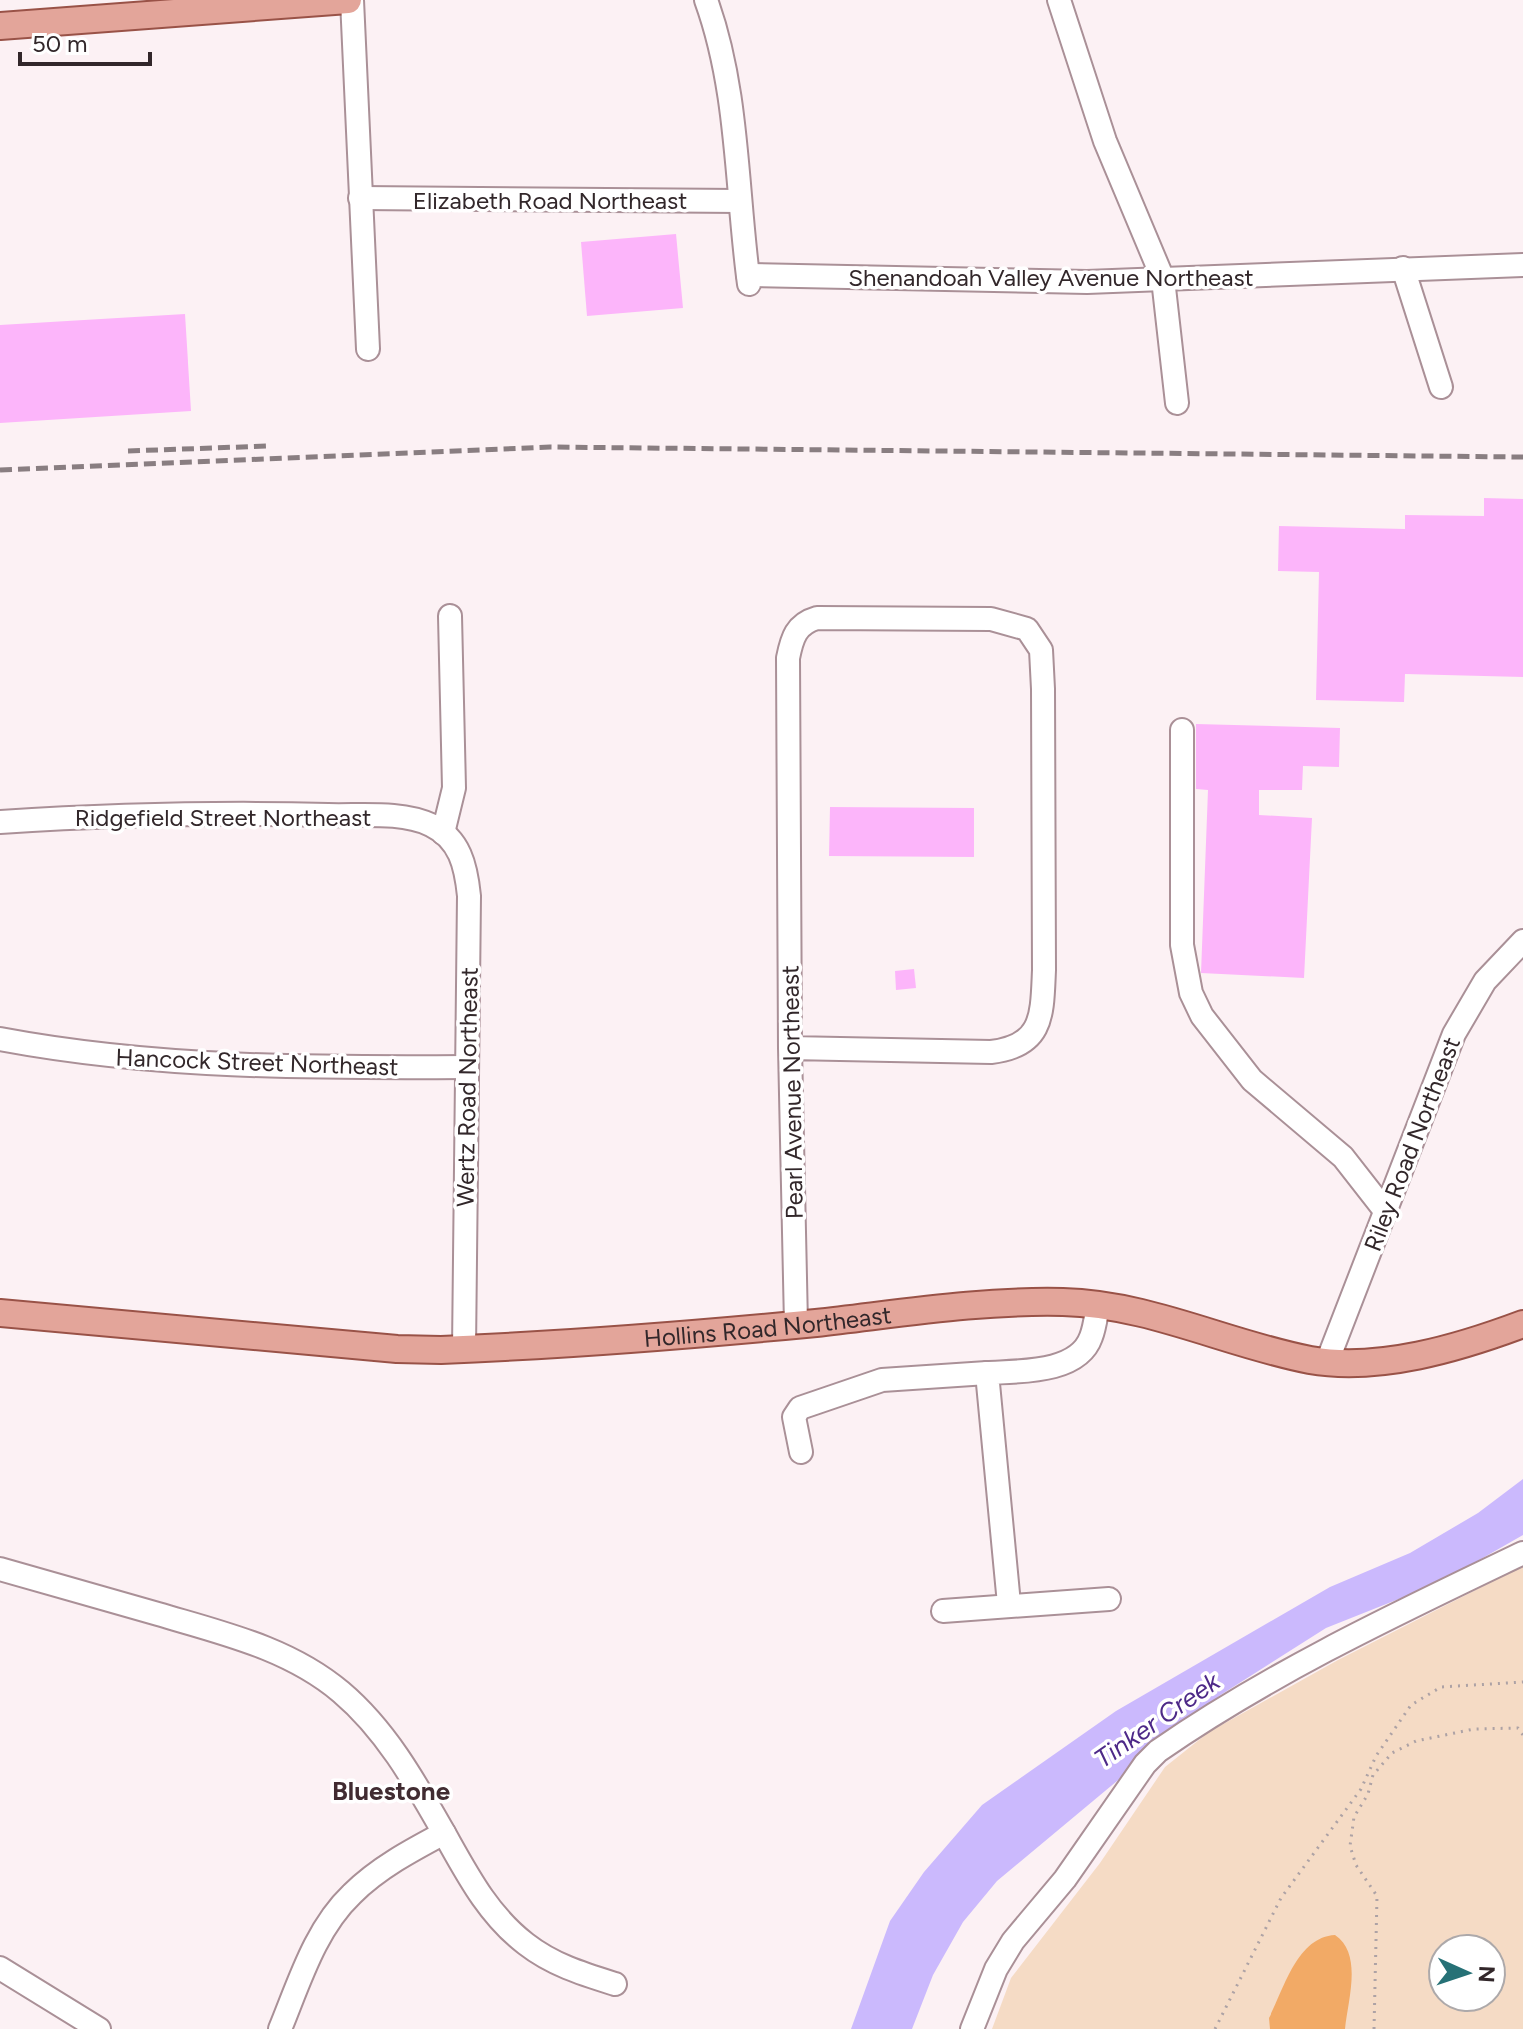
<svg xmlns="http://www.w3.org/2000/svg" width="1523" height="2029" viewBox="0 0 1523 2029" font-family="Figtree,sans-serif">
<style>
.green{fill:#f5dbc5;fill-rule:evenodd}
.forest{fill:#f2aa66}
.water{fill:#cbb9fd}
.building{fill:#fcb5fa}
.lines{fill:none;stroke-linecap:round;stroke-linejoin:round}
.minor-casing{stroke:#aa9097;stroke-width:26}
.major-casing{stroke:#995247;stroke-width:30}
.path{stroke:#ada2a5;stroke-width:3;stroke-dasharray:2 6;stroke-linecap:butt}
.minor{stroke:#fff;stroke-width:22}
.major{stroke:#e3a59a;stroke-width:26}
.rail{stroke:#897e81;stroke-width:5;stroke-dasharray:12 6;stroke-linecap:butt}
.labels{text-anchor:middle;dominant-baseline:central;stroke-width:7;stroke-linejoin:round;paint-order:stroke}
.street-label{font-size:24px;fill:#32272a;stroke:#fff}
.water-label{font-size:26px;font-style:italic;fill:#4d2988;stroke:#fff}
.neighbourhood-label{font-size:26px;font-weight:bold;fill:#412c32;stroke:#fff}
</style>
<rect width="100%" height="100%" fill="#fcf1f4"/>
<path class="green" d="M1523,1566V2029H992L1011,1978L1100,1863L1165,1767L1209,1732L1338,1660ZM1443,1949H1491V1997H1443Z"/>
<path class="forest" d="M1335,1935C1363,1954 1348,1999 1345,2029H1270L1269,2018C1284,1989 1297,1937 1335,1935Z"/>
<path class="water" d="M1523,1479V1535L1439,1583L1326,1628L1219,1696L997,1881L963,1922L933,1975L912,2029H851L890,1921L924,1872L982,1805L1116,1711L1330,1587L1410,1553L1478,1513Z"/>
<g class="building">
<path d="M676,234L683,308L587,316L581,242Z"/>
<path d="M185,314L191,411L0,423V325Z"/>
<path d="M1484,498L1523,499V677L1405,674L1404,702L1316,700L1319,572L1278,571L1279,526L1405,529V515L1484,516Z"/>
<path d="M1196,724L1340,728L1339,767L1303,766L1302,790H1259V815L1312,818L1304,978L1201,973L1208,790L1196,789Z"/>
<path d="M830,807L974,808V857L829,856Z"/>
<path d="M914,969L916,988L896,990L895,971Z"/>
</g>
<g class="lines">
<defs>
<g id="minor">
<path d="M352,0L368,349"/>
<path d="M706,0C739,91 736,189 749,284"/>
<path d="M1059,0L1105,141L1163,279L1177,403"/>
<path d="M360,198L740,201"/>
<path d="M1403,268L1441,387"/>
<path d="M748,275L1087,282L1523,265"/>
<path d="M1182,730V945L1191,993L1202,1016L1252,1080L1343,1157L1386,1212"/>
<path d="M0,822C110,815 218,812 328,815C360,816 402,811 431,825C460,839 466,866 469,896L464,1349"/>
<path d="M443,833L454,788L450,616"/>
<path d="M0,1039C154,1068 310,1068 467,1067"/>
<path d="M790,1048L991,1052C1044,1046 1042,1014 1044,970L1043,689L1041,650L1027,629L991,619L817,618C796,624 792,638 788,658L790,1048L796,1324"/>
<path d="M1327,1362L1454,1034L1485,981L1523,941"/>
<path d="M801,1452L794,1417L800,1408L882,1380L987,1373"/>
<path d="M0,1569C53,1584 105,1599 158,1614C222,1633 289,1648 341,1692C386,1730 415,1782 444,1833C467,1874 488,1915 526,1944C553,1965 583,1974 615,1984"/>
<path d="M1009,1604L987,1373C1018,1371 1078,1374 1091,1337C1095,1327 1096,1315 1098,1305"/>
<path d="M943,1611L1109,1599"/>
<path d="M0,1968L99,2029"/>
<path d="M280,2029C299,1983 315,1929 352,1894C378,1868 412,1850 444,1833"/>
<path d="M972,2029L996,1969L1013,1941L1065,1879L1145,1764L1158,1751C1272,1672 1398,1613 1523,1553"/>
</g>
<g id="major">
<path d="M0,26L348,0"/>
<path id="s1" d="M0,1313L397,1349L441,1350C566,1345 691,1335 816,1323C897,1314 981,1300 1063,1302C1149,1304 1227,1344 1310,1360C1379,1372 1459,1348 1523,1324"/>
</g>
</defs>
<use href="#minor" class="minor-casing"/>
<use href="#major" class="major-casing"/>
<g class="path">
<path d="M1215,2029L1281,1898L1361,1789L1376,1756L1411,1705L1441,1687L1523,1682"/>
<path d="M1374,2029L1377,1896L1356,1865L1350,1846L1354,1817L1368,1794L1373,1775L1392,1753L1416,1741L1474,1729L1518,1728L1523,1735"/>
</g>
<use href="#minor" class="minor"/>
<use href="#major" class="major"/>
<g class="rail">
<path d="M128,451L268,446"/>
<path d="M0,470L550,447L1523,457"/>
</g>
</g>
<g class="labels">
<g class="street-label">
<text x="550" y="200">Elizabeth Road Northeast</text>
<text x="1051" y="277">Shenandoah Valley Avenue Northeast</text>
<text x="223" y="817">Ridgefield Street Northeast</text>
<text transform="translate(257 1062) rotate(2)">Hancock Street Northeast</text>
<text transform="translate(467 1087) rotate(-89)">Wertz Road Northeast</text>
<text transform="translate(792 1092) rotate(-91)">Pearl Avenue Northeast</text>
<text transform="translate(1412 1144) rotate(-69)">Riley Road Northeast</text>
<text stroke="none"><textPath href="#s1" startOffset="770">Hollins Road Northeast</textPath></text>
</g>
<g class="water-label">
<text transform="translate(1157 1720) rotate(-35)">Tinker Creek</text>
</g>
<g class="neighbourhood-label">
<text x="391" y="1791">Bluestone</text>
</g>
</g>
<g transform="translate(1467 1973) rotate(93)"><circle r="38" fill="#ffffff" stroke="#ada9aa" stroke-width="2"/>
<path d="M0-6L14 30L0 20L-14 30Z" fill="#267176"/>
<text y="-12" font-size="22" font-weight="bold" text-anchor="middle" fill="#32272a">N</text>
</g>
<path d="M20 52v12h130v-12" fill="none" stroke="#32272a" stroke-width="4"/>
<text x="32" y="52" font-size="24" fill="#32272a" stroke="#ffffff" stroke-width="6" paint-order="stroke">50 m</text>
</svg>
